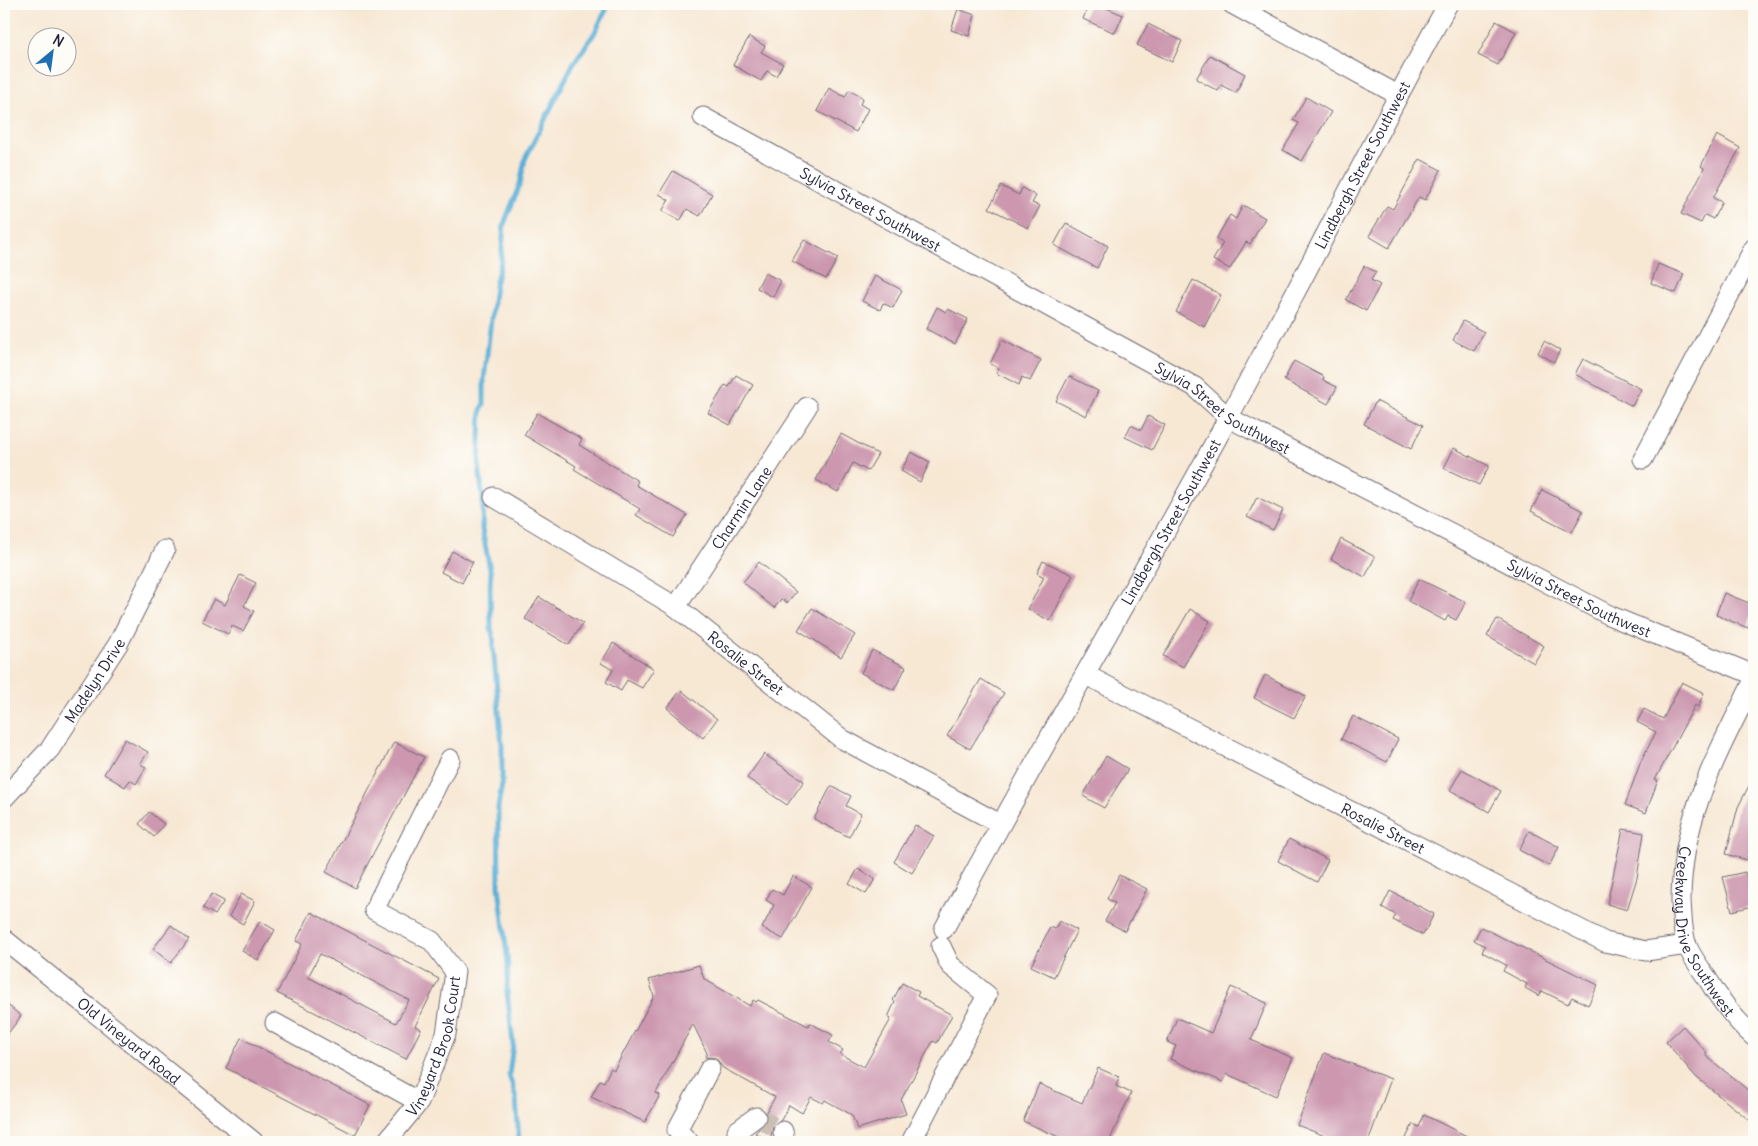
<svg xmlns="http://www.w3.org/2000/svg" width="1758" height="1146" viewBox="0 0 1758 1146" font-family="Delius,sans-serif">
<style>
.lines{fill:none;stroke-linecap:round;stroke-linejoin:round}
.stream{stroke:#5cb0d8;stroke-width:5}
.building{fill:#cc97af;fill-rule:evenodd}
.minor-tunnel{stroke:#ccc0b5;stroke-width:19;stroke-dasharray:19 9;stroke-linecap:butt}
.minor-casing{stroke:#6d6771;stroke-width:21}
.minor{stroke:#fff;stroke-width:19}
.labels{text-anchor:middle;dominant-baseline:central;stroke-width:4;stroke-linejoin:round;paint-order:stroke}
.street-label{font-size:15px;fill:#22223b;stroke:#fdfcf7}
</style>
<rect width="100%" height="100%" fill="#fdfcf7"/>
<filter id="ink" filterUnits="userSpaceOnUse"><feTurbulence type="fractalNoise" baseFrequency=".02" numOctaves="2"/><feDisplacementMap in="SourceGraphic" scale="10" xChannelSelector="R" yChannelSelector="G"/><feConvolveMatrix kernelMatrix="1 2 1 2 8 2 1 2 1" color-interpolation-filters="sRGB"/></filter>
<filter id="wash" filterUnits="userSpaceOnUse"><feTurbulence type="fractalNoise" baseFrequency=".0096" numOctaves="4" result="noise"/><feDisplacementMap in="SourceGraphic" scale="20" xChannelSelector="R" yChannelSelector="G"/><feGaussianBlur stdDeviation="1.12" result="paint"/><feColorMatrix in="noise" values="0 0 0 0 0 0 0 0 0 0 0 0 0 0 0 0 0 1.4 0 .05"/><feComposite in="paint" operator="in"/></filter>
<g filter="url(#wash)">
<rect width="100%" height="100%" fill="#f7e8d4"/>
<g class="lines">
<path class="stream" d="M519,1142L516,1098L509,1075L513,1044L507,992L508,965L499,886L498,807L502,784V746L493,646C495,639 492,634 491,627C491,620 489,578 491,575L482,529L483,501L479,465L481,410L484,405V380L495,285L501,261L504,224L520,184L525,159L573,64L594,34L609,4"/>
</g>
<g id="blocks">
<g class="building">
<path d="M1089,4H1097L1123,15L1115,33L1083,19Z"/>
<path d="M958,9L975,15L969,36L951,30Z"/>
<path d="M1496,21L1516,32L1498,65L1478,55Z"/>
<path d="M1148,24L1182,41L1172,62L1137,45Z"/>
<path d="M749,37L765,46L761,52L783,64L776,76L767,71L761,81L733,65Z"/>
<path d="M1210,55L1245,74L1236,93L1221,85L1218,91L1196,79Z"/>
<path d="M829,88L845,97L849,90L863,98L860,104L868,109L856,132L817,111Z"/>
<path d="M1306,97L1331,112L1302,161L1283,150L1299,123L1293,120Z"/>
<path d="M1717,135L1740,148L1713,198L1722,202L1713,219L1705,215L1701,223L1681,214L1704,168L1701,166Z"/>
<path d="M1420,159L1441,170L1425,200L1419,197L1389,248L1369,236L1387,206L1393,209Z"/>
<path d="M673,171L712,194L700,216L687,209L680,221L662,211L669,200L659,194Z"/>
<path d="M1001,186L1019,195L1022,188L1036,196L1032,203L1040,206L1028,228L989,208Z"/>
<path d="M1243,205L1265,218L1250,244L1246,242L1230,269L1213,260L1223,243L1216,239L1230,215L1236,219Z"/>
<path d="M1066,223L1108,246L1097,268L1054,245Z"/>
<path d="M804,240L838,258L826,279L792,261Z"/>
<path d="M1658,264L1684,274L1676,293L1651,283Z"/>
<path d="M1364,266L1376,272L1371,280L1380,285L1366,311L1346,300Z"/>
<path d="M765,273L781,281L773,297L757,288Z"/>
<path d="M875,276L902,290L893,308L883,303L880,310L862,301Z"/>
<path d="M1193,280L1221,295L1204,327L1176,312Z"/>
<path d="M937,307L946,312L948,309L968,319L955,344L926,329Z"/>
<path d="M1463,321L1484,332L1474,351L1453,340Z"/>
<path d="M1002,340L1041,360L1030,381L1022,377L1019,385L996,373L999,368L990,364Z"/>
<path d="M1544,341L1560,350L1554,362L1538,353Z"/>
<path d="M1583,359L1641,389L1632,406L1575,374Z"/>
<path d="M1294,361L1324,377L1323,380L1337,387L1328,404L1284,380Z"/>
<path d="M736,375L753,385L730,425L708,413L725,385L729,387Z"/>
<path d="M1069,376L1098,391L1086,416L1056,401Z"/>
<path d="M1376,401L1423,425L1411,449L1364,424Z"/>
<path d="M537,413L582,439L579,445L638,481L636,485L687,515L673,537L636,515L640,509L574,469L576,466L524,435Z"/>
<path d="M1148,416L1165,425L1152,450L1125,437L1131,425L1141,430Z"/>
<path d="M841,434L878,454L868,471L853,463L838,492L816,480Z"/>
<path d="M1454,448L1489,466L1479,485L1444,468Z"/>
<path d="M911,452L930,462L920,482L901,471Z"/>
<path d="M1542,490L1583,511L1572,532L1531,511Z"/>
<path d="M1257,497L1283,510L1273,530L1247,517Z"/>
<path d="M1341,539L1375,557L1365,577L1331,559Z"/>
<path d="M452,551L473,562L462,583L441,572Z"/>
<path d="M1043,561L1073,575L1050,621L1028,609L1044,577L1037,573Z"/>
<path d="M759,562L796,592L787,603L782,599L774,608L743,582Z"/>
<path d="M240,575L256,583L244,606L254,611L243,631L232,626L228,634L202,621L214,599L225,605Z"/>
<path d="M1419,579L1466,602L1456,620L1448,616L1445,621L1408,601Z"/>
<path d="M1724,593L1754,605L1748,628L1716,615Z"/>
<path d="M539,597L583,623L569,645L525,619Z"/>
<path d="M812,608L855,635L841,657L798,630Z"/>
<path d="M1190,609L1210,621L1183,667L1163,656Z"/>
<path d="M1497,619L1544,646L1534,663L1487,636Z"/>
<path d="M613,643L654,669L642,688L627,680L621,691L606,682L613,670L601,663Z"/>
<path d="M872,650L906,667L894,690L861,673Z"/>
<path d="M1265,675L1306,696L1294,718L1254,698Z"/>
<path d="M981,679L1004,693L970,749L947,736Z"/>
<path d="M1682,682L1704,693L1698,707L1695,705L1655,780H1658L1646,813L1625,805L1641,761L1656,732L1637,722L1644,709L1663,719Z"/>
<path d="M681,690L717,719L703,738L667,708Z"/>
<path d="M1353,716L1398,739L1387,762L1341,739Z"/>
<path d="M125,739L148,752L140,764L146,767L136,784L130,780L125,787L104,774Z"/>
<path d="M394,742L424,757L355,888L326,872Z"/>
<path d="M764,754L804,781L787,805L747,778Z"/>
<path d="M1106,756L1128,769L1104,808L1083,796Z"/>
<path d="M1462,769L1501,791L1489,812L1450,790Z"/>
<path d="M1754,776V830L1747,860L1726,854L1738,807Z"/>
<path d="M831,786L851,796L846,806L861,814L849,837L814,819Z"/>
<path d="M149,812L164,824L154,837L139,824Z"/>
<path d="M915,825L934,836L912,873L894,862Z"/>
<path d="M1623,829L1644,833L1637,878L1627,910L1607,904Z"/>
<path d="M1529,831L1559,847L1549,866L1519,850Z"/>
<path d="M1289,839L1328,860L1317,882L1278,861Z"/>
<path d="M858,869L875,879L866,894L849,884Z"/>
<path d="M1745,872L1753,906L1732,911L1723,877Z"/>
<path d="M1119,875L1147,889L1125,931L1105,921L1115,903L1107,899Z"/>
<path d="M793,876L812,887L783,939L762,928L774,905L766,900L772,889L783,895Z"/>
<path d="M1390,891L1434,914L1423,935L1393,920L1396,915L1382,907Z"/>
<path d="M211,894L224,901L215,915L203,908Z"/>
<path d="M241,894L255,901L243,924L229,916Z"/>
<path d="M311,912L439,979L415,1026L421,1029L406,1059L277,993L302,944L296,941ZM320,954L409,1000L396,1023L308,977Z"/>
<path d="M260,921L275,930L258,960L242,951Z"/>
<path d="M1059,921L1077,930L1054,977L1031,966L1050,927L1055,929Z"/>
<path d="M171,925L189,939L171,963L153,949Z"/>
<path d="M1481,927L1598,985L1588,1005L1572,997L1568,1004L1542,991L1539,996L1525,988L1527,984L1503,971L1506,965L1482,952L1485,946L1474,940Z"/>
<path d="M699,965L704,979L750,1006L753,1000L756,1002L758,1000L808,1026L810,1023L833,1035L829,1042L843,1050L840,1054L864,1067L891,1019L888,1017L895,1002L893,1000L902,983L919,992L917,996L952,1015L937,1043L933,1041L901,1100L906,1114L857,1129L852,1115L825,1100L823,1103L811,1097L802,1113L789,1105L781,1120L773,1127L770,1141L755,1133L766,1122V1113L775,1097L723,1068L716,1058L705,1057L707,1053L693,1024L656,1093L660,1095L645,1122L591,1097L600,1080L604,1082L611,1068L614,1070L654,996L649,980Z"/>
<path d="M1231,987L1267,1003L1251,1040L1293,1058L1276,1096L1227,1074L1223,1082L1170,1059L1176,1046L1167,1042L1177,1018L1211,1033Z"/>
<path d="M4,1002L21,1016L4,1039Z"/>
<path d="M1683,1026L1707,1053L1705,1055L1754,1095V1124L1696,1077L1666,1042Z"/>
<path d="M241,1038L370,1105L355,1135L226,1068Z"/>
<path d="M1324,1053L1391,1079L1368,1142H1340L1297,1125Z"/>
<path d="M1098,1068L1119,1077L1116,1086L1131,1093L1109,1142H1061L1063,1139L1023,1121L1039,1084L1082,1103Z"/>
<path d="M1424,1115L1479,1142H1404L1413,1124L1419,1127Z"/>
</g>
</g>
</g>
<g filter="url(#ink)">
<use href="#blocks" fill-opacity="0" stroke="#6d6771" stroke-width="1"/>
<g class="lines">
<path class="minor-tunnel" d="M756,1117L783,1131"/>
<defs>
<g id="minor">
<path d="M1232,4L1398,95"/>
<path id="s1" d="M703,117L1195,387L1229,418L1611,616L1754,675"/>
<path d="M1643,459L1754,248"/>
<path id="s2" d="M494,497L676,607L842,739L1000,824"/>
<path id="s3" d="M676,607L807,407"/>
<path id="s4" d="M1086,675L1605,942L1646,951L1687,945"/>
<path id="s5" d="M1754,680C1718,753 1681,817 1681,901C1682,915 1682,932 1687,946C1692,957 1700,968 1707,978C1720,1000 1735,1020 1754,1037"/>
<path id="s6" d="M4,798L50,749L118,644L165,550"/>
<path id="s7" d="M944,929C1035,758 1134,591 1227,420C1303,282 1372,141 1448,4"/>
<path id="s8" d="M4,939L254,1142"/>
<path d="M275,1023L419,1102"/>
<path d="M783,1131L785,1142"/>
<path id="s9" d="M386,1142L419,1102L446,1034L455,972L432,941L374,910L450,759"/>
<path d="M689,1142L677,1130L710,1068"/>
<path d="M737,1142V1131L756,1117"/>
<path d="M911,1142L987,995L950,965L941,946"/>
</g>
</defs>
<use href="#minor" class="minor-casing"/>
<use href="#minor" class="minor"/>
</g>
</g>
<g class="labels">
<g class="street-label">
<text stroke="none"><textPath href="#s7" startOffset="871">Lindbergh Street Southwest</textPath></text>
<text stroke="none"><textPath href="#s1" startOffset="191">Sylvia Street Southwest</textPath></text>
<text stroke="none"><textPath href="#s1" startOffset="596">Sylvia Street Southwest</textPath></text>
<text stroke="none"><textPath href="#s3" startOffset="119">Charmin Lane</textPath></text>
<text stroke="none"><textPath href="#s7" startOffset="466">Lindbergh Street Southwest</textPath></text>
<text stroke="none"><textPath href="#s1" startOffset="1001">Sylvia Street Southwest</textPath></text>
<text stroke="none"><textPath href="#s2" startOffset="302">Rosalie Street</textPath></text>
<text stroke="none"><textPath href="#s6" startOffset="149">Madelyn Drive</textPath></text>
<text stroke="none"><textPath href="#s4" startOffset="334">Rosalie Street</textPath></text>
<text stroke="none"><textPath href="#s5" startOffset="271">Creekway Drive Southwest</textPath></text>
<text stroke="none"><textPath href="#s8" startOffset="161">Old Vineyard Road</textPath></text>
<text stroke="none"><textPath href="#s9" startOffset="110">Vineyard Brook Court</textPath></text>
</g>
</g>
<rect width="1758" height="1146" fill="none" stroke="#fdfcf7" stroke-width="20"/>
<g transform="translate(52 52) rotate(29)"><circle r="24" fill="#fdfcf7" stroke="#a5a5ac"/>
<path d="M0-4L9 19L0 12L-9 19Z" fill="#1f6fb2"/>
<text y="-8" font-size="14" font-weight="bold" text-anchor="middle" fill="#22223b">N</text>
</g>
</svg>
